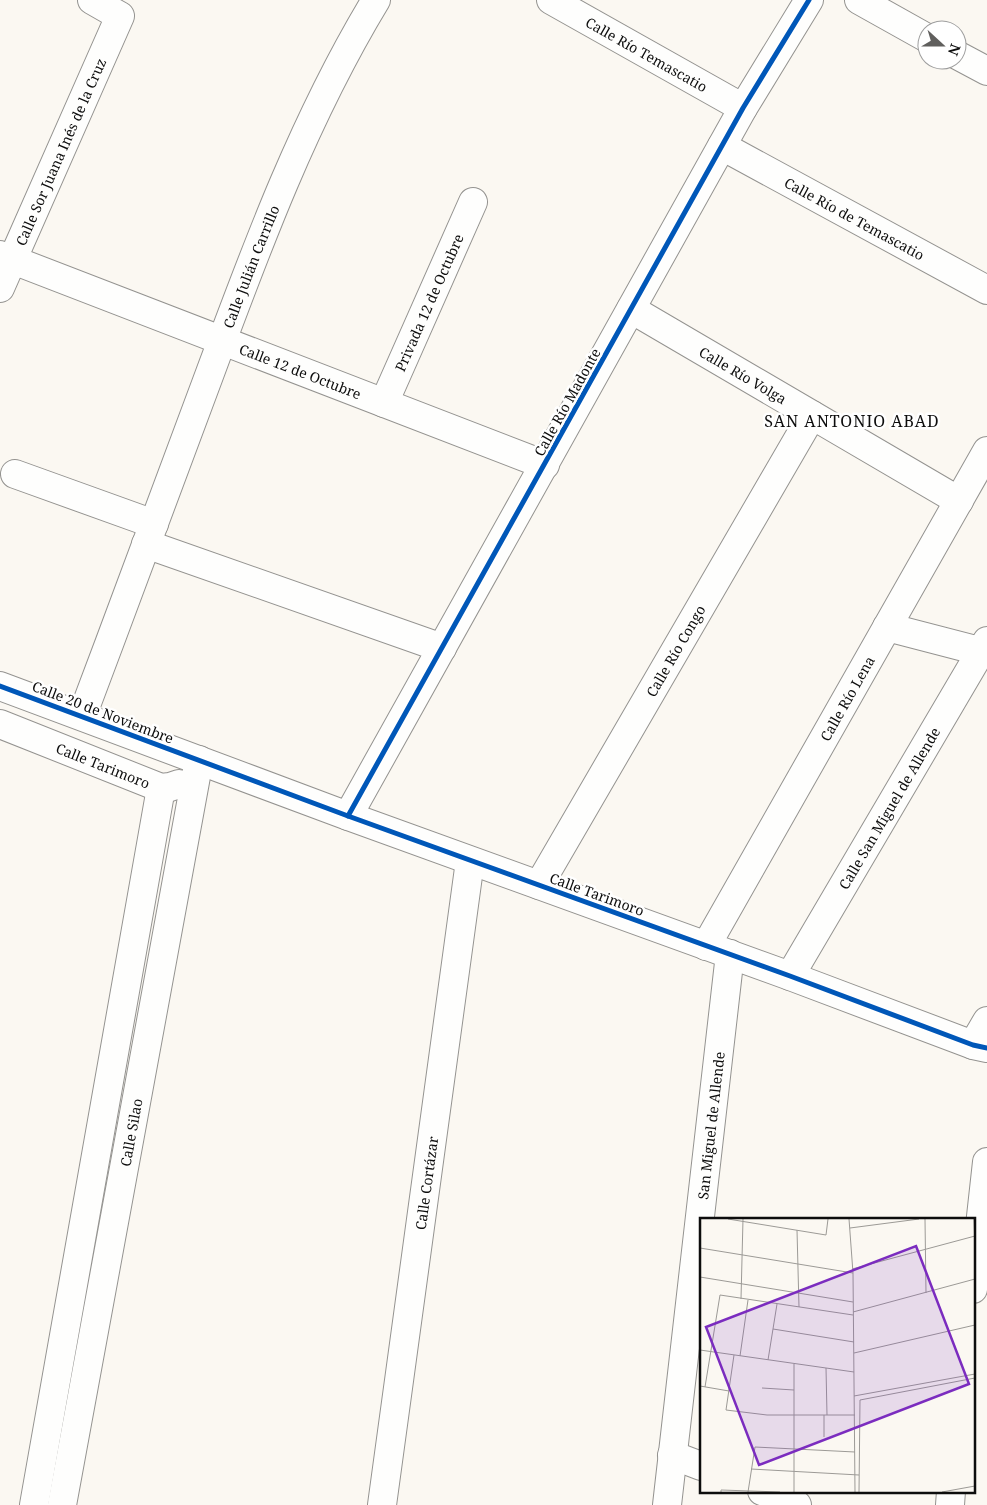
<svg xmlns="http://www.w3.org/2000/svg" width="987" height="1505" viewBox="0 0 987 1505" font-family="'Noto Serif',serif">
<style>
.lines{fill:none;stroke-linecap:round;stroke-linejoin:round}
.minor-casing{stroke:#949390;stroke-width:30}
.minor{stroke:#fefefd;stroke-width:28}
.cycleway-casing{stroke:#fff;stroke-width:8}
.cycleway{stroke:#0057b8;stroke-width:5}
.labels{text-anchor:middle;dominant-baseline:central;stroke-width:5;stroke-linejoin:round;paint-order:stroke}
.street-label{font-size:14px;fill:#0d0d0d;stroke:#fff}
.quarter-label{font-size:16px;letter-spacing:1px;fill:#0d0d0d;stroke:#fff}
.inset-road{fill:none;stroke:#9c9a96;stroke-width:1}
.view{fill:#7b2cbf;fill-opacity:0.15;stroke:#7b2cbf;stroke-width:2.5}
.inset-edge{fill:none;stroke:#0d0d0d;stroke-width:2.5}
</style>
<rect width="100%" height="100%" fill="#fbf8f2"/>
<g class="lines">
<defs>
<g id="minor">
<path id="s1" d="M551,0L743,108"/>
<path d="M859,0L927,38"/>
<path d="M957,55L987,71"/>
<path id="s2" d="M722,146L987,290"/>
<path id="s3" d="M0,255L545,465"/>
<path id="s4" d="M0,288L120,16L92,0"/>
<path id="s5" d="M631,309L959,501"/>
<path id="s6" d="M384,403L473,202"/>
<path d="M15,474L154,524"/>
<path d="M146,544L442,648"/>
<path d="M887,627L987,653"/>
<path d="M0,686L348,816L790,976L973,1045L987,1048"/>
<path id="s7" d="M82,716C125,602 167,488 210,373C257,246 305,117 376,0"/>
<path id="s8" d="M0,724L161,788L170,787L179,784"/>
<path d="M348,816L743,108L809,0"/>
<path id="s9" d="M539,885L812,415"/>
<path id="s10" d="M706,946L987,451"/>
<path id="s11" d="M790,976L987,641"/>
<path d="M973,1045L987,1021"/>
<path d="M973,1289L987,1162"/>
<path d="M672,1455L701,1466"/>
<path d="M762,1491L797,1505"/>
<path d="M34,1505L161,788"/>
<path id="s12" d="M62,1505L199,760"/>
<path id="s13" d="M382,1505L470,861"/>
<path id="s14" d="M667,1505L730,954"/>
<path d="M950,1505L951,1491"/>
</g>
</defs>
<use href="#minor" class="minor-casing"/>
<use href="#minor" class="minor"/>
<defs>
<g id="cycleway">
<path d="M0,686L348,816L790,976L973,1045L987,1048"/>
<path d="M348,816L743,108L809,0"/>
</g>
</defs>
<use href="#cycleway" class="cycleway-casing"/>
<use href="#cycleway" class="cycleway"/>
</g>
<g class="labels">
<g class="street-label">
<text stroke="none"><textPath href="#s1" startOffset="110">Calle Río Temascatio</textPath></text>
<text stroke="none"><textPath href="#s4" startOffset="149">Calle Sor Juana Inés de la Cruz</textPath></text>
<text stroke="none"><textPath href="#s2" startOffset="151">Calle Río de Temascatio</textPath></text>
<text stroke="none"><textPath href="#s7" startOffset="480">Calle Julián Carrillo</textPath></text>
<text stroke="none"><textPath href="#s6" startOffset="110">Privada 12 de Octubre</textPath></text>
<text stroke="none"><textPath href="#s3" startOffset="322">Calle 12 de Octubre</textPath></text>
<text stroke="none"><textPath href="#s5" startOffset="130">Calle Río Volga</textPath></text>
<text transform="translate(567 402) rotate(-61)">Calle Río Madonte</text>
<text stroke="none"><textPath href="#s9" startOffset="271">Calle Río Congo</textPath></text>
<text stroke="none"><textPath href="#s10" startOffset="285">Calle Río Lena</textPath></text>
<text transform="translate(103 712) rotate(21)">Calle 20 de Noviembre</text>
<text stroke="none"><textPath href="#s8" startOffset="111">Calle Tarimoro</textPath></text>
<text stroke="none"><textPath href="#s11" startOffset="195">Calle San Miguel de Allende</textPath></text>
<text transform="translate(597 894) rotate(20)">Calle Tarimoro</text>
<text stroke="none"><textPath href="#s14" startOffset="382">San Miguel de Allende</textPath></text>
<text stroke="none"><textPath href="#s12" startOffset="379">Calle Silao</textPath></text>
<text stroke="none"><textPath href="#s13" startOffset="325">Calle Cortázar</textPath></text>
</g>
<g class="quarter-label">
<text x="852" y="421">SAN ANTONIO ABAD</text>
</g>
</g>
<g transform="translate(700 1218)">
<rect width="275" height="275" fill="#fbf8f2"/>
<path class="inset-road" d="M28,1L126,17L128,1M149,1L153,55L155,274M225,1L226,75M274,1L275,29M150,10L219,1M97,12L99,89M0,30L153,55M152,51L275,18M0,59L153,84M41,81L43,1M153,94L275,61M73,111L154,124M0,132L154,154M154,135L275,107M34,137L26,192L67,197H155M40,138L48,82M68,142L77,86M94,146V274M126,150L127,197M0,168L29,173M5,169L20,77L153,97M62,170L94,172M154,178L275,156M160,182L275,160M124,197V219M51,251L159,257M21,274V272L80,274M48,274L55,229L155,234M159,274L160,182M242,274L275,268"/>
<path class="view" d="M216,28L269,166L59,247L6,109Z"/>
<rect width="275" height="275" class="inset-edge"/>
</g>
<g transform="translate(942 45) rotate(111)"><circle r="24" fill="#ffffff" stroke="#9e9e9e"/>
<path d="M0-4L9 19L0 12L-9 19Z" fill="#605f5d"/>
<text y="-8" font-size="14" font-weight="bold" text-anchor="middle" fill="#0d0d0d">N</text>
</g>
</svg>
